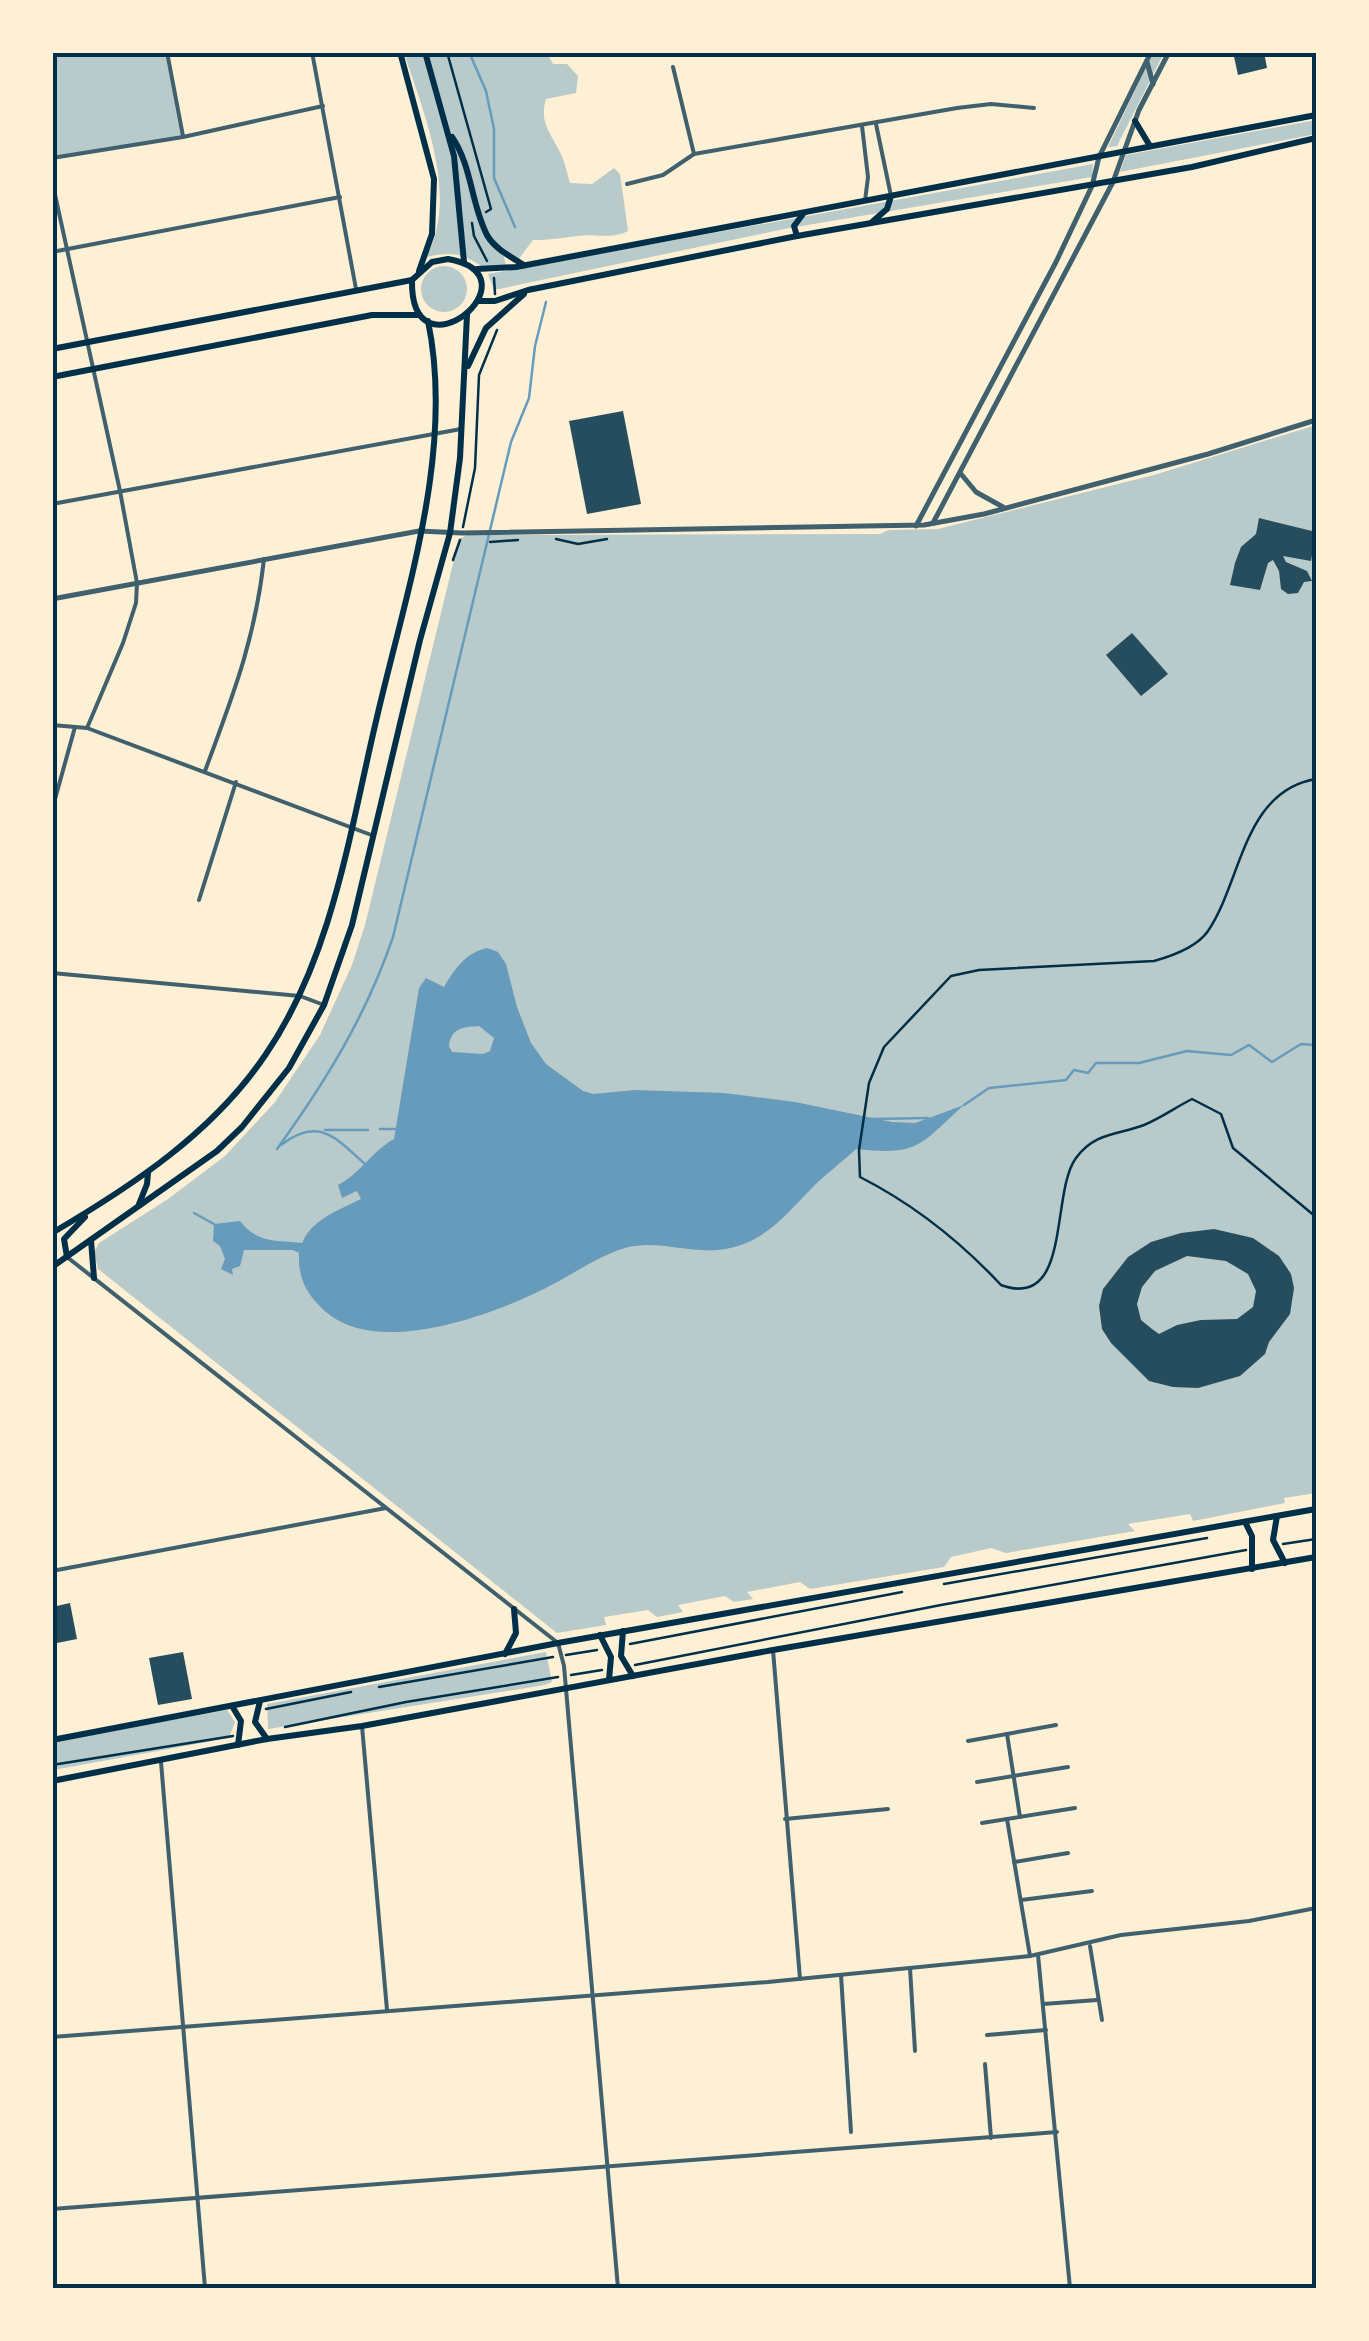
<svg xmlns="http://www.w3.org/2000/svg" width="1369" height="2341" viewBox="0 0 1369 2341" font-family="'Space Grotesk',sans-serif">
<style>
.green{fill:#b9caca}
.water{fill:#669bbc;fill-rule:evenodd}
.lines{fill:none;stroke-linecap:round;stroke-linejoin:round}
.stream{stroke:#669bbc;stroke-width:2.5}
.building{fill:#264d5e;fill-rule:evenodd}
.path{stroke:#003049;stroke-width:2.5}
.minor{stroke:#3f606c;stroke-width:4}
.tertiary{stroke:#3f606c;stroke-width:5}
.secondary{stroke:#003049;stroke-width:6}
.neatline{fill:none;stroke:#003049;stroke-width:4}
</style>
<rect width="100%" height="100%" fill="#fdf0d5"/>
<g class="green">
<path d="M53,53H167L183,137L53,158Z"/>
<path d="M404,53H547L553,64H567L578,76L576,93L546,99C539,122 550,132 560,152C565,162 567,173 570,183L592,184L614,168L620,174L628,231C611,240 595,233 577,236C562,238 549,240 533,240L518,260L504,256L506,267L485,269C464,253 452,251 426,257C460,198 423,111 404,53Z"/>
<path d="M1153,53H1164L1117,146L1108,147Z"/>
<path d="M1316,120V134L1120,172L1126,155Z"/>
<path d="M1093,164L1092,177L784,229L494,290L488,274Z"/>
<circle cx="444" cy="289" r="23"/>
<path d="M1316,425V1493L1284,1498L1285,1503L1193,1521L1190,1514L1128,1524L1135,1531L1006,1553L991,1548L951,1557L944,1567L810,1589L800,1582L747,1592L753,1599L734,1602L725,1596L678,1605L683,1612L657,1617L648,1610L604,1617L606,1625L557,1633L98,1269L94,1252L99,1243L168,1199L225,1156L275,1102L320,1035L352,965L365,925L459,539L467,535L880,534L888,530L938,529L1154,475Z"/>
<path d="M546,1652L552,1682L545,1685L268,1729L267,1704Z"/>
<path d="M227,1710L235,1722L229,1738L53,1770V1741Z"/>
</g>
<path class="water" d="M487,948L498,952L506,964L517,1007L531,1043L546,1064L583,1091L593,1094L635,1090L724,1093L795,1102L892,1122L915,1123L964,1105C920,1144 921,1156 856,1149C841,1163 824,1175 810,1190C790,1210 774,1231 746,1243C701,1262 665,1237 625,1248C598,1256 570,1276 544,1289C489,1316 378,1357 326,1312C306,1294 298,1279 299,1253L293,1250H244L240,1266L232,1269L233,1275L221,1269L225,1259L220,1246L213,1241L214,1224L240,1221C257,1243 274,1240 302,1243C312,1219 339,1210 361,1199L357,1191L342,1198L338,1185C361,1173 372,1151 394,1139L419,988L426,978L444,987C454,970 466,952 487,948ZM479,1026L494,1038L490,1051L483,1054L452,1052L449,1046C451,1028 463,1027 479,1026Z"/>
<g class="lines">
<g class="stream">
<path d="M469,52L486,91L494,129V178L515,227"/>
<path d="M964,1105L989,1088L1066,1080L1074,1070L1088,1073L1096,1063H1139L1187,1051L1231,1055L1249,1045L1272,1062L1301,1044L1316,1045"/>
<path d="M871,1119L928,1118"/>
<path d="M380,1129H398"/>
<path d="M325,1130H368"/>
<path d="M281,1145C319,1116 336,1138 365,1164"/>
<path d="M277,1149C326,1081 366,1016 393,937L511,442L529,398L535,346L546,302"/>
<path d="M194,1213L214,1224"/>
</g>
</g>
<g class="building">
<path d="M1233,52H1264L1267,68L1238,75Z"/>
<path d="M623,411L641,504L587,514L569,421Z"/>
<path d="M1259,518L1316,532L1311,561L1283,556L1286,562L1307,571L1312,581L1304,582L1298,593L1288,594L1281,589L1279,571L1273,560L1268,563L1260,590L1230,585L1235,563L1241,547L1256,534Z"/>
<path d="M1132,633L1168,674L1141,696L1106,655Z"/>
<path d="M1214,1229L1253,1238L1279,1256L1291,1274L1294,1288L1290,1314L1269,1342L1265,1354L1240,1376L1198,1388L1173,1387L1149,1381L1111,1343L1102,1329L1099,1306L1103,1289L1128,1257L1151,1242L1181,1233ZM1187,1256L1226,1261L1248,1274L1256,1291L1253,1307L1237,1319L1201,1320L1177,1325L1159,1334L1152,1329L1141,1320L1137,1304L1142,1287L1155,1271Z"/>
<path d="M70,1603L77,1639L52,1644V1607Z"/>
<path d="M183,1652L192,1699L158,1705L149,1658Z"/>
</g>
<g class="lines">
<g class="path">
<path d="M447,52L491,209L486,212"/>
<path d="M472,223L474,236L487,261"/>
<path d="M494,278L495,294"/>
<path d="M463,527L475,468L479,375L497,330"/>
<path d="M556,539L578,544L607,539"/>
<path d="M490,542L518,540"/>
<path d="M453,560L460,540"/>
<path d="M1316,779C1243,791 1242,881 1208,931C1197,947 1172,956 1154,961L979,970L951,976L884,1047L869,1083L859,1150L860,1177C915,1205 959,1240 1001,1285C1072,1311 1050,1193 1076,1158C1095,1132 1118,1135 1144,1125C1161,1118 1176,1107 1192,1099L1221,1114L1233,1148L1316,1217"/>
<path d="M1283,1544L1316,1539"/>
<path d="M944,1584L1207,1538"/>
<path d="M630,1644L902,1592"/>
<path d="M566,1655L597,1650"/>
<path d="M635,1665L941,1605L1246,1550"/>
<path d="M571,1675L602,1670"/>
<path d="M379,1687L553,1657"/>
<path d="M266,1709L351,1692"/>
<path d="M285,1727L406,1702L558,1677"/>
<path d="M52,1765L233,1736"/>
</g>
<g class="minor">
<path d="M167,52L183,136"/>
<path d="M312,52L356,289"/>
<path d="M673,67L694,154L957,108L991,104L1034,108"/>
<path d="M876,124L891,196"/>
<path d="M862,126L868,177L865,201"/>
<path d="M52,158L183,137L323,106"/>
<path d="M52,181L120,491L137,583L136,603L123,643L87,728"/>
<path d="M627,184L663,175L694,154"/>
<path d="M52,252L340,197"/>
<path d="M52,504L461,429"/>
<path d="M52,725L87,728L374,836"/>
<path d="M205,771C233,695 255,640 264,559"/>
<path d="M52,810L75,727"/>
<path d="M199,900L236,782"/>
<path d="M52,973L300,996L324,1005"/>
<path d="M67,1257L558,1643L564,1666L618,2288"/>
<path d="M52,1571L386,1508"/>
<path d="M773,1650L800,1979"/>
<path d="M362,1726L387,2010"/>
<path d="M1007,1734L1020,1817"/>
<path d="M968,1741L1056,1725"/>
<path d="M161,1762L205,2288"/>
<path d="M977,1782L1068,1767"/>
<path d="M785,1819L888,1809"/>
<path d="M1007,1819L1030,1956"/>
<path d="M982,1823L1075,1808"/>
<path d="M1014,1862L1068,1853"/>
<path d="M1021,1900L1092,1891"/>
<path d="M1090,1946L1102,2020"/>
<path d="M1038,1955L1070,2288"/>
<path d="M910,1968L915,2051"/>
<path d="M841,1975L851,2132"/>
<path d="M1043,2004L1097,2000"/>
<path d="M987,2035L1046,2030"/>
<path d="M52,2037L768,1982L1030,1956L1121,1935L1249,1921L1316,1908"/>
<path d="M985,2064L991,2138"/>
<path d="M52,2209L1057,2132"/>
</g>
<g class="tertiary">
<path d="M1147,62L1153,84"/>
<path d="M961,474L976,492L1003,507"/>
<path d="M933,523L1113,182L1139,110L1169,52"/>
<path d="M916,526L1056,262L1092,186L1099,157L1151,52"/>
<path d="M52,599L419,531L462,533L924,525L984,514L1208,454L1316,420"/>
</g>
<g class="secondary">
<path d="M400,52L434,179L432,234L419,271"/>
<path d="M425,52L454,156L464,262"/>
<path d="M1135,121L1150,146"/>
<path d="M452,137C472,166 471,204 487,235C494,248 511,257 524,265"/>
<path d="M872,222L887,209L891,196"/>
<path d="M797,236L794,226L803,214"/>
<path d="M448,259C542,276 410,384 412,280L432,262Z"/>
<path d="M477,269L516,267L1316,115"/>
<path d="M479,301H495L528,290L797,236L1192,167L1316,138"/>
<path d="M52,349L412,280"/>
<path d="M468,366L486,328L524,294"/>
<path d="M52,377L372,315H418"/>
<path d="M139,1204L147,1184L148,1173"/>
<path d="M52,1233C132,1186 213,1133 266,1054C333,956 350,830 377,717C406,592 455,450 428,321"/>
<path d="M91,1240L94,1278"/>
<path d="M67,1257L64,1239L85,1217"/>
<path d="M52,1267L217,1151L242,1127L289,1068L324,1005L352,925L420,640L450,533L460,458L467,315"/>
<path d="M1277,1516L1273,1540L1285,1563"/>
<path d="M1245,1522L1252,1536V1569"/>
<path d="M623,1631L621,1656L633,1676"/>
<path d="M600,1635L611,1657L609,1680"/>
<path d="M505,1654L516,1633L514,1609"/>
<path d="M260,1701L255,1722L267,1739"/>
<path d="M232,1706L241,1721L238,1745"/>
<path d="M52,1740L558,1643L1316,1509"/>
<path d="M52,1781L267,1739L362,1726L773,1650L1316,1557"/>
</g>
</g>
<rect width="1369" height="2341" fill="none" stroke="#fdf0d5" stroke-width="110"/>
<rect x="55" y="55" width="1259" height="2231" class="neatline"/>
</svg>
